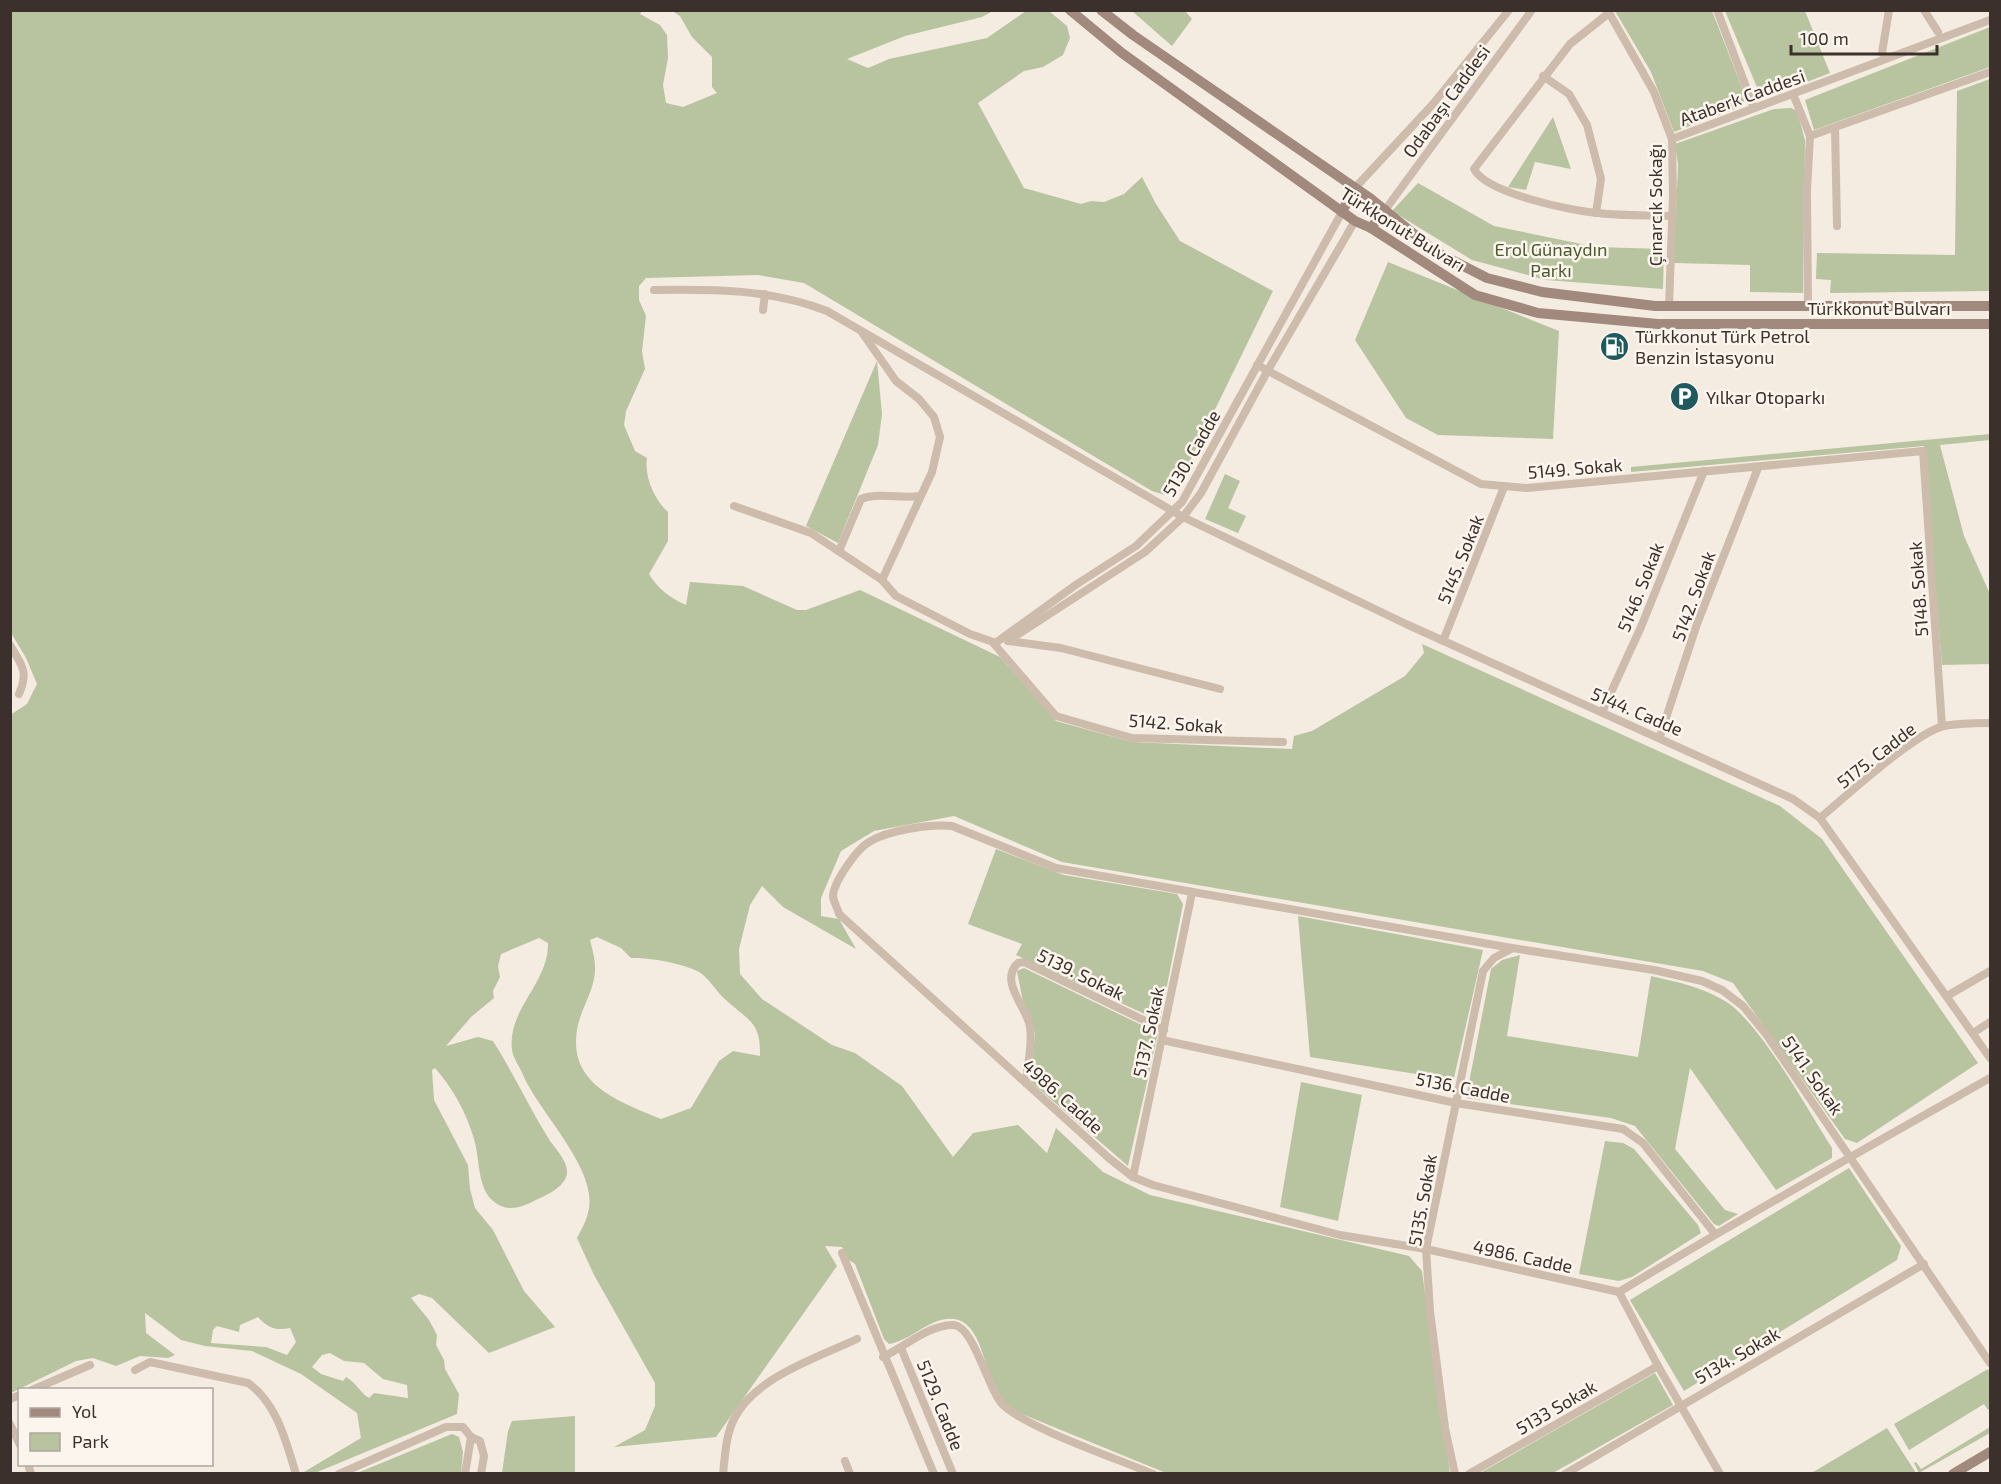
<svg xmlns="http://www.w3.org/2000/svg" width="2001" height="1484" viewBox="0 0 2001 1484" font-family="'Exo 2',sans-serif">
<style>
.green{fill:#b8c4a0;fill-rule:evenodd}
.lines{fill:none;stroke-linecap:round;stroke-linejoin:round}
.street{stroke:#cdbbac;stroke-width:8}
.secondary{stroke:#a18a7d;stroke-width:10}
.labels{text-anchor:middle;dominant-baseline:central;stroke-width:5;stroke-linejoin:round;paint-order:stroke}
.street-label{font-size:18px;fill:#3b302b;stroke:#fbf5ee}
.park-label{font-size:18px;fill:#4a5a2e;stroke:#fbf5ee}
.poi-label{font-size:18px;fill:#3b302b;stroke:#fbf5ee;text-anchor:start}
</style>
<rect width="100%" height="100%" fill="#f4ebe1"/>
<g class="green">
<path d="M11,11H642L640,14L660,25L667,35L668,58L663,85L666,103L683,107L717,93L712,87V57L692,37L680,16L672,11H993L982,17L905,36L847,59L868,68L889,59L987,38L1026,11H1049L1067,26L1070,38L1063,55L1043,67L1024,71L978,103L1024,188L1081,204L1091,201L1104,202L1124,194L1142,177L1156,204L1180,241L1273,291L1178,485L1165,495L1152,491L804,283L758,275L646,278L639,286V300L646,316L642,351L645,369L626,411L624,425L635,451L647,458C644,477 655,501 668,512V541L649,574C658,589 670,598 686,605L690,582L743,586L797,610H806L860,590L1000,657L1056,721L1132,742L1292,749L1294,736L1312,731L1405,676L1424,653L1422,644L1780,806L1822,839L1978,1063L1857,1143L1845,1139L1733,983L1703,971L1062,862L954,816L874,831L841,851L821,898V916L839,919L856,949L783,907L762,886L750,905L739,949L740,974L762,999L832,1045L855,1053L902,1086L953,1157L973,1133L1018,1125L1047,1153L1056,1128L1103,1172L1150,1195L1409,1256L1422,1271L1450,1473H1166L1017,1412C1009,1406 998,1399 994,1389C985,1370 981,1322 954,1319C931,1316 911,1341 889,1344L884,1339L855,1264L849,1260L842,1247L825,1246L837,1266L716,1437L614,1447L645,1430L655,1406V1383L594,1275L577,1238C581,1230 586,1222 588,1213C600,1171 540,1114 523,1075C520,1067 513,1058 512,1050C507,1009 549,983 548,943L539,938L501,954L498,966L500,977L493,991L494,998L471,1017L446,1046L478,1037L493,1041C514,1074 530,1109 550,1141C556,1149 568,1162 567,1173C565,1188 546,1195 534,1201C519,1209 505,1212 492,1200C477,1186 480,1158 474,1139C466,1112 454,1090 435,1068L432,1070L434,1100L468,1165L470,1189L475,1208L493,1230L524,1291L555,1327L489,1353L432,1298L419,1294L411,1298L429,1320L437,1335L436,1345L444,1360L445,1369L459,1394L457,1414L315,1473L304,1472L361,1438L357,1413L301,1374L252,1351L205,1346L181,1340L145,1313L146,1333L175,1355L168,1358L140,1356L116,1366L93,1358L76,1361L11,1393L10,715L27,704L37,684L26,658L10,631ZM597,937L621,948L631,958C647,957 690,964 702,974C712,982 717,993 727,1001C749,1021 761,1022 760,1056L733,1051L719,1061L691,1108L661,1119C620,1102 568,1085 577,1030C580,1009 596,989 595,967C595,958 592,948 590,940ZM258,1317C268,1328 276,1331 290,1328L296,1342L287,1355L266,1347L211,1343L213,1330L217,1326L239,1332L240,1325ZM330,1353L344,1361L364,1363L383,1379L407,1385L408,1398L374,1393L369,1398C360,1393 358,1384 346,1377L343,1381L321,1374L312,1367L322,1355Z"/>
<path d="M1132,11H1185L1192,19L1172,46Z"/>
<path d="M1615,11H1712L1746,98L1740,107L1674,132L1651,72Z"/>
<path d="M1725,11H1805L1830,73L1769,97L1759,92Z"/>
<path d="M1990,27V67L1814,130L1805,100Z"/>
<path d="M1990,79V291L1830,293L1831,280L1816,279L1817,253L1955,255L1957,91Z"/>
<path d="M1791,108L1797,111L1805,140L1803,293L1750,292V265L1674,263L1678,165L1675,144L1774,109Z"/>
<path d="M1553,117L1571,169L1535,162L1526,190L1508,187Z"/>
<path d="M1418,183L1494,226L1596,247L1664,249L1663,289L1546,280L1472,260L1392,211Z"/>
<path d="M1388,262L1559,331L1553,439L1438,435L1406,418L1355,340Z"/>
<path d="M877,361L882,414L878,445L838,543L806,526Z"/>
<path d="M1990,434V440L1940,445L1964,536L1990,594V664L1942,665L1924,446L1631,472V467Z"/>
<path d="M1225,474L1240,481L1228,508L1246,516L1238,533L1205,519Z"/>
<path d="M996,849L1064,875L1177,894L1183,904L1160,1021L1016,955L1022,944L968,924Z"/>
<path d="M1298,916L1483,950L1454,1078L1447,1079L1310,1057Z"/>
<path d="M1520,955L1507,1036L1638,1057L1651,976C1677,982 1702,987 1725,1001C1759,1021 1809,1112 1832,1148V1158L1776,1190L1690,1068L1675,1149L1725,1210L1738,1214L1719,1226L1714,1224L1635,1126L1611,1118L1466,1098L1491,969L1502,960Z"/>
<path d="M1024,968L1158,1033L1128,1166L1031,1082L1035,1033L1023,1002L1017,971Z"/>
<path d="M1301,1082L1362,1095L1338,1221L1280,1207Z"/>
<path d="M1605,1141L1623,1143L1634,1149L1698,1225L1701,1233L1632,1277L1619,1281L1579,1274Z"/>
<path d="M1849,1168L1901,1246L1897,1260L1684,1391L1630,1300Z"/>
<path d="M1988,1369L1990,1373V1408L1988,1410L1984,1404L1909,1450L1894,1424Z"/>
<path d="M1655,1373L1673,1405L1553,1473H1480Z"/>
<path d="M575,1416V1473H502L508,1431L512,1421Z"/>
<path d="M1990,1427V1433L1919,1473L1914,1463L1916,1462L1921,1469Z"/>
<path d="M1887,1428L1916,1473H1810L1815,1471Z"/>
<path d="M452,1434L459,1437L463,1452L461,1473H357Z"/>
</g>
<g class="lines">
<g class="street">
<path d="M1717,10L1754,108"/>
<path d="M1924,10L1938,32"/>
<path d="M1608,11L1654,92L1672,139L1673,197L1669,306"/>
<path d="M1609,13L1570,44L1474,169C1486,193 1571,211 1598,213C1623,216 1648,215 1673,216"/>
<path d="M1882,53L1889,10"/>
<path d="M1543,76L1569,94L1587,125L1601,179L1596,213"/>
<path d="M1793,94L1810,136L1807,191L1808,306"/>
<path d="M1835,128L1837,226"/>
<path d="M1810,136L1990,72"/>
<path d="M1672,139L1990,20"/>
<path d="M1354,189L1433,104L1509,10"/>
<path d="M1385,210L1532,10"/>
<path d="M654,290C714,289 770,289 827,311L1183,517L1406,624L1793,799L1820,818L1990,1058"/>
<path d="M763,310L765,294"/>
<path d="M861,331L896,381L919,399L934,417L940,437L932,472L882,580"/>
<path d="M1257,365L1481,484L1527,488L1923,451L1942,726"/>
<path d="M734,506L811,533L882,580L896,596L970,634L996,643"/>
<path d="M839,551L861,499C879,492 901,499 920,496"/>
<path d="M1008,641L1145,552L1183,517L1201,493L1268,370L1355,221"/>
<path d="M1008,641L1061,648L1220,689"/>
<path d="M1443,641L1504,487"/>
<path d="M10,645C22,666 29,671 19,694"/>
<path d="M1602,712L1641,627L1704,471"/>
<path d="M1660,736L1697,624L1758,468"/>
<path d="M1283,742L1132,738L1056,716L994,644L1077,584L1136,546L1182,502L1342,212"/>
<path d="M1820,818C1845,797 1916,732 1944,726C1959,723 1975,723 1990,723"/>
<path d="M1947,996L1990,971"/>
<path d="M1973,1033L1990,1022"/>
<path d="M1162,1040L1456,1103L1623,1129L1643,1143L1715,1234"/>
<path d="M1990,1078C1866,1148 1741,1218 1619,1292L1426,1249L1340,1235L1153,1185L1133,1177L1110,1159L839,914C838,909 833,901 833,896C834,881 857,849 869,842C888,830 930,824 952,826L1056,868L1512,948L1654,970L1702,981L1722,990L1743,1006L1766,1034L1990,1363"/>
<path d="M1026,1083C1027,1065 1033,1045 1030,1027C1028,1009 998,981 1018,963L1024,962L1164,1030"/>
<path d="M1133,1177L1192,893"/>
<path d="M842,1253L934,1474"/>
<path d="M1619,1292L1658,1366L1720,1474"/>
<path d="M901,1348L953,1474"/>
<path d="M883,1357C904,1347 930,1324 954,1325C974,1327 988,1390 1003,1405C1027,1428 1118,1459 1153,1474"/>
<path d="M135,1370L150,1362L248,1383C277,1403 286,1442 296,1474"/>
<path d="M32,1390L90,1365"/>
<path d="M10,1399L20,1395"/>
<path d="M10,1424L20,1445"/>
<path d="M471,1437L480,1441L484,1456L481,1474"/>
<path d="M845,1461L850,1474"/>
<path d="M28,1464L31,1474"/>
<path d="M339,1474L446,1427H463L471,1437"/>
<path d="M465,1474L471,1437"/>
<path d="M723,1474C725,1456 726,1434 734,1419C755,1377 817,1358 857,1339"/>
<path d="M1455,1474L1445,1428L1430,1311L1426,1249L1483,971L1494,958L1511,949"/>
<path d="M1469,1474L1658,1366"/>
<path d="M1565,1474L1924,1264"/>
</g>
<g class="secondary">
<path d="M1070,10L1122,53L1355,221L1371,228L1475,295L1538,313L1658,324H1990"/>
<path d="M1101,10L1133,35L1370,198L1436,252L1487,278L1542,292L1655,306H1990"/>
<path d="M1342,212L1354,189"/>
<path d="M1371,228L1385,210"/>
<path d="M1953,1474L1990,1452"/>
</g>
</g>
<defs>
<symbol id="fuel-disc" viewBox="-11 -11 22 22"><circle r="9.5" fill="#1f5a5e" stroke="#fbf5ee"/><path d="M-5.5-6h7V0h2V4h1.3V-2.5L3-4.5l.8-.8L6-3V5H2.5V1h-1V6h-7ZM-4.2-4.7v3.2H.2V-4.7Z" fill="#fff"/></symbol>
<symbol id="parking-disc" viewBox="-11 -11 22 22"><circle r="9.5" fill="#1f5a5e" stroke="#fbf5ee"/><path d="M-3.5-5.5H1a3.5 3.5 0 0 1 0 7H-1V5.5H-3.5ZM-1-3.4V-.6H.8a1.4 1.4 0 0 0 0-2.8Z" fill="#fff"/></symbol>
</defs>
<g fill-rule="evenodd">
<use href="#fuel-disc" x="1598" y="330" width="33" height="33"/>
<use href="#parking-disc" x="1668" y="380" width="33" height="33"/>
</g>
<g class="labels">
<g class="street-label">
<text transform="translate(1742 97) rotate(-20)">Ataberk Caddesi</text>
<text transform="translate(1446 101) rotate(-54)">Odabaşı Caddesi</text>
<text transform="translate(1655 205) rotate(-90)">Çınarcık Sokağı</text>
<text transform="translate(1403 229) rotate(32)">Türkkonut Bulvarı</text>
<text x="1879" y="308">Türkkonut Bulvarı</text>
<text transform="translate(1191 453) rotate(-60)">5130. Cadde</text>
<text transform="translate(1575 468) rotate(-5)">5149. Sokak</text>
<text transform="translate(1460 559) rotate(-68)">5145. Sokak</text>
<text transform="translate(1640 587) rotate(-68)">5146. Sokak</text>
<text transform="translate(1918 589) rotate(-94)">5148. Sokak</text>
<text transform="translate(1693 596) rotate(-70)">5142. Sokak</text>
<text transform="translate(1637 711) rotate(23)">5144. Cadde</text>
<text transform="translate(1176 723) rotate(4)">5142. Sokak</text>
<text transform="translate(1876 755) rotate(-38)">5175. Cadde</text>
<text transform="translate(1081 974) rotate(26)">5139. Sokak</text>
<text transform="translate(1148 1032) rotate(-78)">5137. Sokak</text>
<text transform="translate(1813 1075) rotate(55)">5141. Sokak</text>
<text transform="translate(1463 1087) rotate(11)">5136. Cadde</text>
<text transform="translate(1063 1096) rotate(42)">4986. Cadde</text>
<text transform="translate(1422 1200) rotate(-80)">5135. Sokak</text>
<text transform="translate(1523 1256) rotate(12)">4986. Cadde</text>
<text transform="translate(1737 1355) rotate(-30)">5134. Sokak</text>
<text transform="translate(941 1405) rotate(68)">5129. Cadde</text>
<text transform="translate(1556 1407) rotate(-30)">5133 Sokak</text>
</g>
<g class="park-label">
<text x="1551" y="249">Erol Günaydın<tspan x="1551" dy="21">Parkı</tspan></text>
</g>
<g class="poi-label">
<text x="1635" y="336">Türkkonut Türk Petrol<tspan x="1635" dy="21">Benzin İstasyonu</tspan></text>
<text x="1706" y="397">Yılkar Otoparkı</text>
</g>
</g>
<rect width="2001" height="1484" fill="none" stroke="#3b302b" stroke-width="24"/>
<rect x="18" y="1388" width="195" height="78" fill="#fbf5ee" stroke="#aea6a0" stroke-width="1.5"/>
<rect x="30" y="1408" width="30" height="9" fill="#a18a7d" stroke="#aea6a0" stroke-width="1.5"/>
<text x="72" y="1418" font-size="18" fill="#3b302b">Yol</text>
<rect x="30" y="1433" width="30" height="18" fill="#b8c4a0" stroke="#aea6a0" stroke-width="1.5"/>
<text x="72" y="1448" font-size="18" fill="#3b302b">Park</text>
<path d="M1791 45v9h146v-9" fill="none" stroke="#3b302b" stroke-width="3"/>
<text x="1800" y="45" font-size="18" fill="#3b302b" stroke="#fbf5ee" stroke-width="4.5" paint-order="stroke">100 m</text>
</svg>
